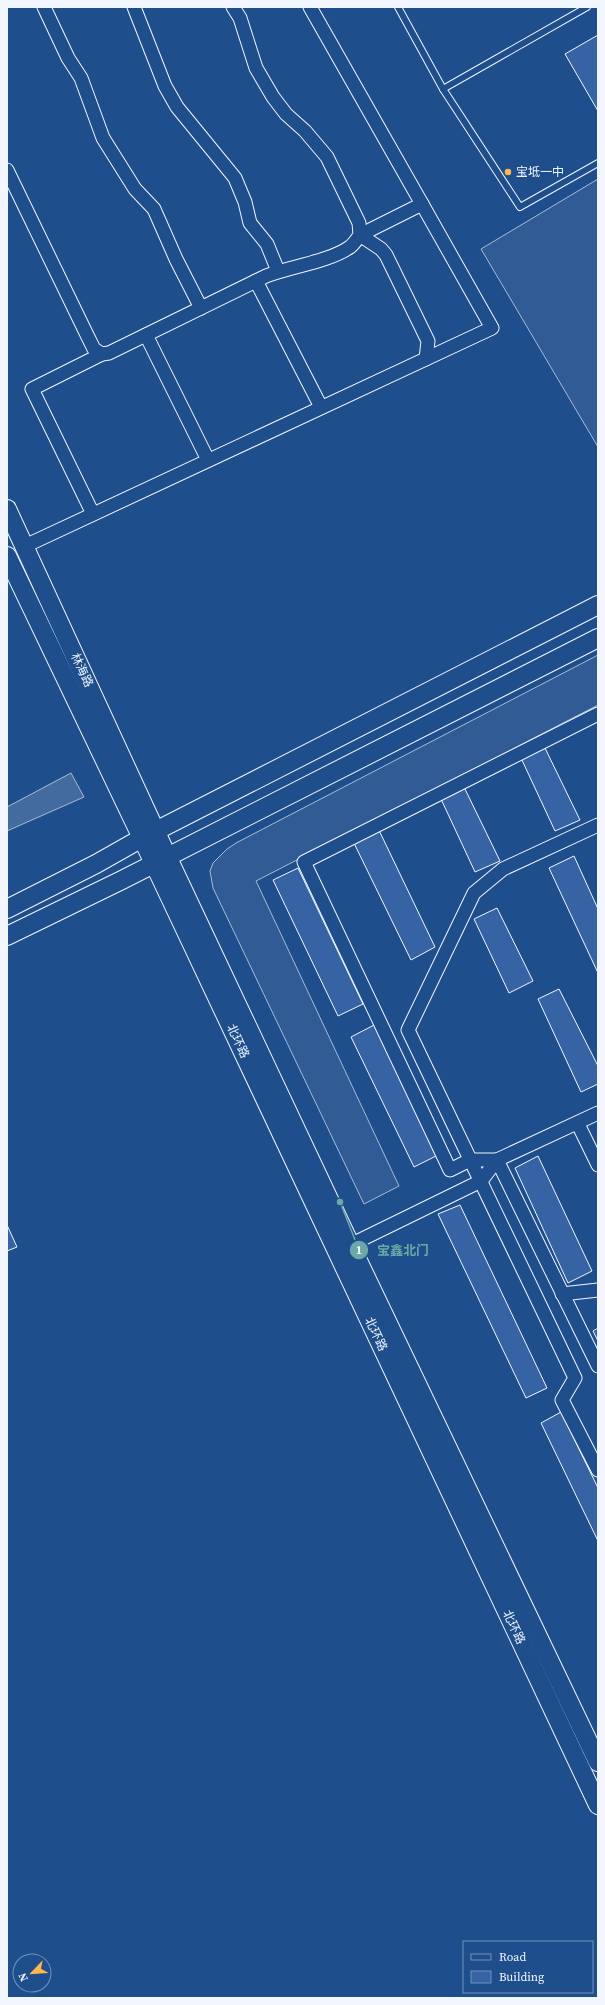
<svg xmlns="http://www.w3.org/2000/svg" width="605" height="2005" viewBox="0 0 605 2005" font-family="'Source Serif 4','Noto Sans SC',serif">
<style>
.built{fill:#305b95;stroke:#a8bbd7}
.water{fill:#446ba0;stroke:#a8bbd7}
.building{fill:#3563a3;stroke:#f2f6ff}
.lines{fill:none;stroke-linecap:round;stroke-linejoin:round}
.service-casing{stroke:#f2f6ff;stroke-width:8}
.minor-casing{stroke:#f2f6ff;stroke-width:15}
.secondary-casing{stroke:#f2f6ff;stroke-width:20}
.service{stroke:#1f4e8c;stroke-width:6}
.minor{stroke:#1f4e8c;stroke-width:13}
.secondary{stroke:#1f4e8c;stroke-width:18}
.poi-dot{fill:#ffb74d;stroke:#1f4e8c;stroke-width:1.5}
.labels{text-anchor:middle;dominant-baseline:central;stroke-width:3;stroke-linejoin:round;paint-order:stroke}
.poi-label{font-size:12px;fill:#f2f6ff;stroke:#1f4e8c;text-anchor:start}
.street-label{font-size:12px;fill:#f2f6ff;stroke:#1f4e8c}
.leader{fill:none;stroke:#6aa9a8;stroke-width:1.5}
.callout-dot{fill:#6aa9a8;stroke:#1f4e8c;stroke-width:1.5}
.mark-label{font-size:12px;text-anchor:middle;font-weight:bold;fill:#fff}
.callout-label{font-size:13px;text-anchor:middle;font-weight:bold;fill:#6aa9a8;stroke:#1f4e8c;stroke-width:3;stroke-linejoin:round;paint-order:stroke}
</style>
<rect width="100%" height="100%" fill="#1f4e8c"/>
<g class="built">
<path d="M598,179V447L481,249Z"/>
<path d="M598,655V705L256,881L399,1186L364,1204L213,888L210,871L213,863L227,849L236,843Z"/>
</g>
<path class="water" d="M71,773L84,797L7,831V807Z"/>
<g class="building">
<path d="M598,35V111L565,54Z"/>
<path d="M544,746L580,820L555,831L521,758Z"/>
<path d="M464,787L500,861L475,872L441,799Z"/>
<path d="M376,824L435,947L411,960L351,837Z"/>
<path d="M574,856L598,909V973L549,868Z"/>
<path d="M298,868L363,1004L338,1016L273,880Z"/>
<path d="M497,908L533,981L509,993L474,919Z"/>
<path d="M559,989L598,1066V1084L581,1092L538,999Z"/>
<path d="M376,1024L438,1155L414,1167L351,1037Z"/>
<path d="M538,1156L592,1271L568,1283L515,1168Z"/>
<path d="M460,1205L547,1388L526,1398L438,1214Z"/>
<path d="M7,1225L17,1247L7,1251Z"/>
<path d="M598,1328V1341L593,1331Z"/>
<path d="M561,1412L598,1488V1541L541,1423Z"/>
</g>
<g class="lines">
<defs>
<g id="service">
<path d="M398,7L443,89L520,207L598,163"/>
<path d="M443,89L587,7"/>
</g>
<g id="minor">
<path d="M44,7L68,58L81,78L103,138L135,189L154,209L176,259L201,308"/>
<path d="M134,7L165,86L177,107L235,178L245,202L250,223L267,244L278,271"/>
<path d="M310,7L422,204L360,235L381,249L386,255L428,341L426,359"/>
<path d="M7,170L88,337L94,349L102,354L109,353L266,276C292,266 328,262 350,247C354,244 357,239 360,235L359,223L327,157L305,131L286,114L273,97L256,68L240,18L233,7"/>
<path d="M256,281L321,407"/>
<path d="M146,335L208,460"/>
<path d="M93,514L32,389L102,354"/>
<path d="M25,546L492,328L422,204"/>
<path d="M598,714L304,862L450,1170L470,1160H497L598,1366"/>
<path d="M598,825L503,869L474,893L408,1030L575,1378L562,1400L598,1470"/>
<path d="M578,1124L598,1165"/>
<path d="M344,1248L481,1181L497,1160L598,1113"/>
<path d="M562,1294L598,1290"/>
</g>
<g id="secondary">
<path d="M7,509L167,856L350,1244L598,1762"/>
<path d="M7,556L142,838L598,1805"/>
<path d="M7,909L96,864L142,838L598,605"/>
<path d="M7,936L122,880L598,638"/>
</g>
</defs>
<use href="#service" class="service-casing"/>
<use href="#minor" class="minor-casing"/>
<use href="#secondary" class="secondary-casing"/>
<use href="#service" class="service"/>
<use href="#minor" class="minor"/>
<use href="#secondary" class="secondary"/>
</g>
<circle class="poi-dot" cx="508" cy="172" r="4"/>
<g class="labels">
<g class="poi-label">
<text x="516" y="172">宝坻一中</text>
</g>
<g class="street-label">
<text transform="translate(82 670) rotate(65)">林海路</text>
<text transform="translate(238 1041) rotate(65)">北环路</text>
<text transform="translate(376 1334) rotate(65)">北环路</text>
<text transform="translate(514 1627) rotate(65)">北环路</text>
</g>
</g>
<path class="leader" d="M340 1202L359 1250"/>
<g class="callout-dot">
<circle cx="340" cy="1202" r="4"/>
<circle cx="359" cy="1250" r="10"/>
</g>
<g class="mark-label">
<text x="359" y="1254">1</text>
</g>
<g class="callout-label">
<text x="403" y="1255">宝鑫北门</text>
</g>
<rect width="605" height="2005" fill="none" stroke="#f2f6ff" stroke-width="16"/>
<rect x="463" y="1941" width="130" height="52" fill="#1f4e8c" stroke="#7391ba"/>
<rect x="471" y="1954" width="20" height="6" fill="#1f4e8c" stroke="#7391ba"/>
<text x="499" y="1961" font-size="12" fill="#f2f6ff">Road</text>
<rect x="471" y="1971" width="20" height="12" fill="#3563a3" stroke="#7391ba"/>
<text x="499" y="1981" font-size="12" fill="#f2f6ff">Building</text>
<g transform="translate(32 1973) rotate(245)"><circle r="19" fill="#1f4e8c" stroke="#7391ba"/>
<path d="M0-3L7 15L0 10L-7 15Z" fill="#ffb74d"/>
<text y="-6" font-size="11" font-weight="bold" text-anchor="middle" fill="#f2f6ff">N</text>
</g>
</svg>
